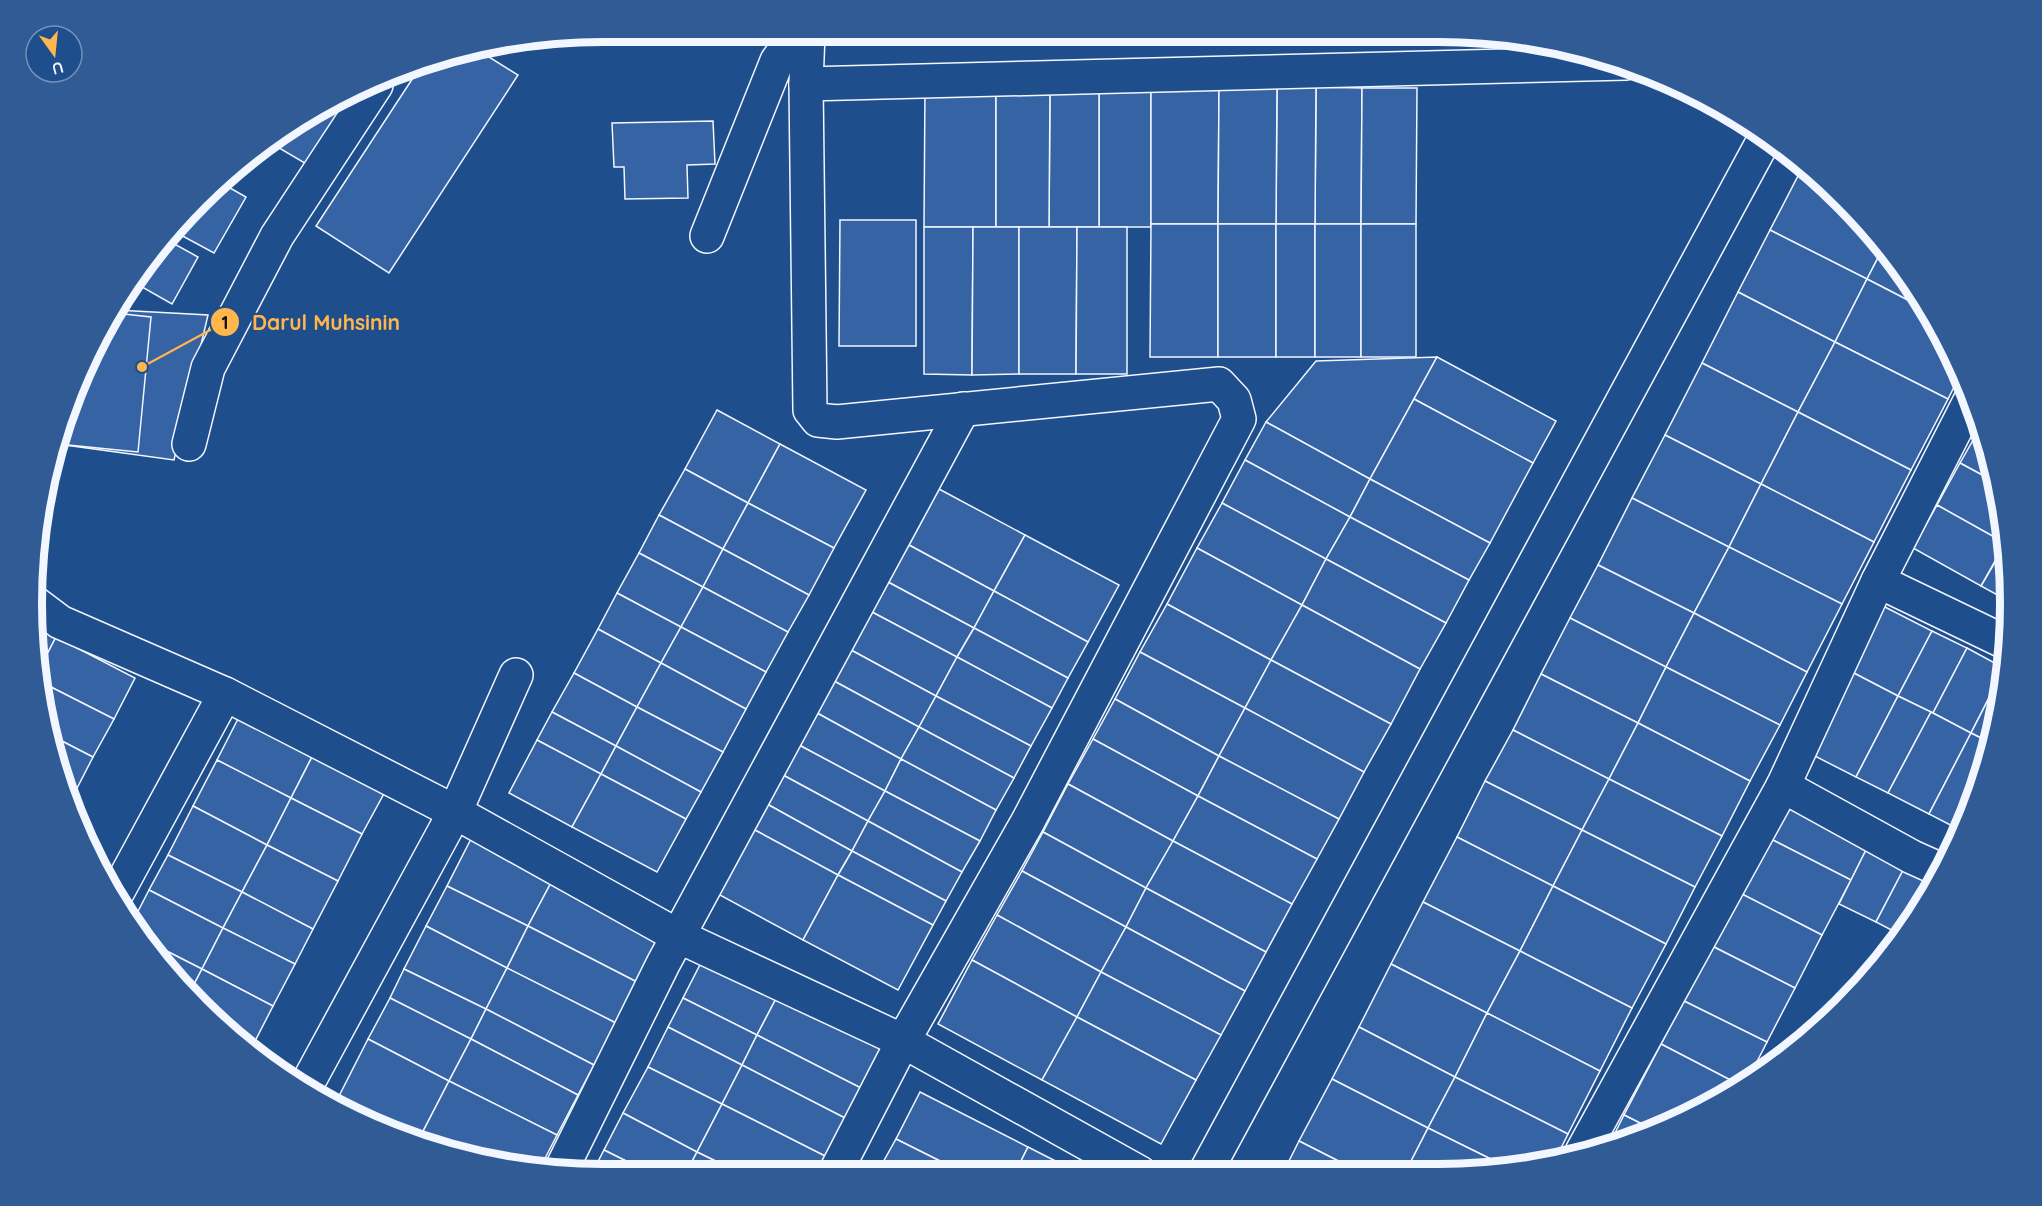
<svg xmlns="http://www.w3.org/2000/svg" width="2042" height="1206" viewBox="0 0 2042 1206" font-family="Quicksand,sans-serif">
<style>
.building{fill:#3563a3;stroke:#f2f6ff;stroke-width:1.5}
.lines{fill:none;stroke-linecap:round;stroke-linejoin:round}
.minor-casing{stroke:#f2f6ff;stroke-width:36}
.minor{stroke:#1f4e8c;stroke-width:33}
.rim{fill:none;stroke:#f2f6ff;stroke-width:8}
.leader{fill:none;stroke:#ffb74d;stroke-width:2}
.callout-dot{fill:#ffb74d;stroke:#1f4e8c;stroke-width:2}
.mark-label{font-size:18px;text-anchor:middle;font-weight:bold;fill:#111}
.callout-label{font-size:21px;text-anchor:middle;font-weight:bold;fill:#ffb74d;stroke:#1f4e8c;stroke-width:4.5;stroke-linejoin:round;paint-order:stroke}
</style>
<rect width="100%" height="100%" fill="#1f4e8c"/>
<g class="building">
<path d="M481,52L518,75L389,273L316,226L424,61Z"/>
<path d="M925,87L996,88V227H924Z"/>
<path d="M1099,87L1151,88V227H1099Z"/>
<path d="M1099,87V227H1049L1050,88Z"/>
<path d="M1316,87L1362,88L1361,224H1315Z"/>
<path d="M1316,87L1315,224H1276L1277,88Z"/>
<path d="M996,88H1050L1049,227H996Z"/>
<path d="M1151,88H1219L1218,224H1151Z"/>
<path d="M1219,88H1277L1276,224H1218Z"/>
<path d="M1362,88H1417L1416,224H1361Z"/>
<path d="M345,101L308,165L269,142Z"/>
<path d="M713,121L715,164L687,165L688,198L625,199L624,167H614L612,123Z"/>
<path d="M1803,166L1825,184L1800,172Z"/>
<path d="M1800,172L1825,184L1843,199L1883,248L1867,279L1770,230Z"/>
<path d="M223,184L246,197L214,253L177,233Z"/>
<path d="M840,220H916V346H839Z"/>
<path d="M1151,224H1218V357H1150Z"/>
<rect x="1218" y="224" width="58" height="133"/>
<rect x="1276" y="224" width="39" height="133"/>
<rect x="1315" y="224" width="46" height="133"/>
<rect x="1361" y="224" width="55" height="133"/>
<path d="M924,227H973L972,375L924,374Z"/>
<path d="M973,227H1019V374L972,375Z"/>
<path d="M1019,227H1077L1076,374H1019Z"/>
<path d="M1077,227H1127V374H1076Z"/>
<path d="M1770,230L1867,279L1835,342L1738,292Z"/>
<path d="M169,241L198,257L172,304L135,283L143,269Z"/>
<path d="M1883,248L1914,286L1927,310L1867,279Z"/>
<path d="M1867,279L1927,310L1961,373L1948,399L1835,342Z"/>
<path d="M1738,292L1835,342L1798,412L1702,363Z"/>
<path d="M116,310L208,315L174,460L58,444L62,420Z"/>
<path d="M114,313L151,317L138,452L58,444L62,420Z"/>
<path d="M1835,342L1948,399L1911,470L1798,412Z"/>
<path d="M1437,357L1370,479L1266,422L1316,361Z"/>
<path d="M1437,357L1556,421L1533,463L1414,399Z"/>
<path d="M1702,363L1798,412L1761,484L1665,435Z"/>
<path d="M1414,399L1533,463L1490,543L1370,479Z"/>
<path d="M717,410L780,444L748,503L685,469Z"/>
<path d="M1798,412L1911,470L1874,542L1761,484Z"/>
<path d="M1266,422L1370,479L1350,517L1245,460Z"/>
<path d="M1980,428L1997,483L1960,463Z"/>
<path d="M1665,435L1761,484L1729,547L1632,498Z"/>
<path d="M780,444L866,490L834,548L748,503Z"/>
<path d="M1245,460L1350,517L1326,559L1222,503Z"/>
<path d="M1960,463L1997,483L2005,543L1937,505Z"/>
<path d="M685,469L748,503L723,549L659,515Z"/>
<path d="M1370,479L1490,543L1469,580L1350,517Z"/>
<path d="M1761,484L1874,542L1842,604L1729,547Z"/>
<path d="M939,489L1025,535L994,591L909,545Z"/>
<path d="M1632,498L1729,547L1694,613L1598,565Z"/>
<path d="M748,503L834,548L809,595L723,549Z"/>
<path d="M1222,503L1326,559L1302,605L1197,548Z"/>
<path d="M1937,505L2005,543L1981,586L1913,548Z"/>
<path d="M659,515L723,549L703,587L639,553Z"/>
<path d="M1350,517L1469,580L1446,623L1326,559Z"/>
<path d="M1025,535L1119,585L1088,642L994,591Z"/>
<path d="M909,545L994,591L974,628L888,582Z"/>
<path d="M2005,545L2010,602L1981,586Z"/>
<path d="M1729,547L1842,604L1807,672L1694,613Z"/>
<path d="M1197,548L1302,605L1271,660L1167,604Z"/>
<path d="M723,549L809,595L788,632L703,587Z"/>
<path d="M639,553L703,587L681,627L617,593Z"/>
<path d="M1326,559L1446,623L1420,669L1302,605Z"/>
<path d="M1598,565L1694,613L1666,667L1570,618Z"/>
<path d="M888,582L974,628L957,657L872,612Z"/>
<path d="M703,587L788,632L766,672L681,627Z"/>
<path d="M994,591L1088,642L1068,678L974,628Z"/>
<path d="M617,593L681,627L661,663L598,629Z"/>
<path d="M1167,604L1271,660L1245,708L1140,652Z"/>
<path d="M1302,605L1420,669L1391,724L1271,660Z"/>
<path d="M1883,606L1932,631L1898,696L1850,671Z"/>
<path d="M872,612L957,657L936,696L851,650Z"/>
<path d="M1694,613L1807,672L1780,725L1666,667Z"/>
<path d="M1570,618L1666,667L1638,723L1541,674Z"/>
<path d="M36,627L56,637L42,664Z"/>
<path d="M681,627L766,672L746,709L661,663Z"/>
<path d="M974,628L1068,678L1052,708L957,657Z"/>
<path d="M598,629L661,663L637,707L574,673Z"/>
<path d="M1932,631L1967,648L1933,713L1898,696Z"/>
<path d="M56,637L135,678L114,719L45,684L42,664Z"/>
<path d="M1967,648L2004,668L1971,733L1933,713Z"/>
<path d="M851,650L936,696L919,727L834,681Z"/>
<path d="M1140,652L1245,708L1219,756L1115,699Z"/>
<path d="M957,657L1052,708L1031,746L936,696Z"/>
<path d="M1271,660L1391,724L1364,772L1245,708Z"/>
<path d="M661,663L746,709L723,752L637,707Z"/>
<path d="M1666,667L1780,725L1750,781L1638,723Z"/>
<path d="M2004,669L1999,715L1991,743L1971,733Z"/>
<path d="M1850,671L1898,696L1856,777L1807,752Z"/>
<path d="M574,673L637,707L616,746L552,712Z"/>
<path d="M1541,674L1638,723L1609,779L1513,730Z"/>
<path d="M834,681L919,727L901,759L817,713Z"/>
<path d="M45,684L114,719L93,757L54,737Z"/>
<path d="M936,696L1031,746L1014,778L919,727Z"/>
<path d="M1898,696L1931,712L1888,793L1856,777Z"/>
<path d="M1115,699L1219,756L1198,796L1093,739Z"/>
<path d="M637,707L723,752L701,792L616,746Z"/>
<path d="M1245,708L1364,772L1339,819L1219,756Z"/>
<path d="M552,712L616,746L601,774L537,740Z"/>
<path d="M1931,712L1971,733L1929,814L1888,793Z"/>
<path d="M241,713L315,751L291,798L217,760Z"/>
<path d="M817,713L901,759L885,791L799,745Z"/>
<path d="M1638,723L1750,781L1722,836L1609,779Z"/>
<path d="M919,727L1014,778L996,810L901,759Z"/>
<path d="M1513,730L1609,779L1582,830L1485,781Z"/>
<path d="M1971,733L1991,743L1967,822L1962,831L1929,814Z"/>
<path d="M54,737L93,757L73,796L64,791L62,786Z"/>
<path d="M1093,739L1198,796L1173,841L1068,784Z"/>
<path d="M537,740L601,774L572,827L509,793Z"/>
<path d="M799,745L885,791L868,821L783,775Z"/>
<path d="M616,746L701,792L686,819L601,774Z"/>
<path d="M315,751L387,788L362,834L291,798Z"/>
<path d="M1219,756L1339,819L1317,859L1198,796Z"/>
<path d="M901,759L996,810L980,841L885,791Z"/>
<path d="M217,760L291,798L267,845L193,806Z"/>
<path d="M601,774L686,819L657,872L572,827Z"/>
<path d="M783,775L868,821L852,851L767,804Z"/>
<path d="M1609,779L1722,836L1695,887L1582,830Z"/>
<path d="M1485,781L1582,830L1553,886L1457,837Z"/>
<path d="M1068,784L1173,841L1146,888L1043,832Z"/>
<path d="M885,791L980,841L962,872L868,821Z"/>
<path d="M1198,796L1317,859L1292,904L1173,841Z"/>
<path d="M1789,796L1872,838L1851,880L1767,837Z"/>
<path d="M291,798L362,834L338,881L267,845Z"/>
<path d="M767,804L852,851L838,875L753,829Z"/>
<path d="M193,806L267,845L242,892L168,855Z"/>
<path d="M868,821L962,872L946,901L852,851Z"/>
<path d="M753,829L838,875L803,940L718,894Z"/>
<path d="M1582,830L1695,887L1666,944L1553,886Z"/>
<path d="M1043,832L1146,888L1126,927L1022,871Z"/>
<path d="M472,837L553,879L528,926L447,886Z"/>
<path d="M1457,837L1553,886L1520,951L1423,902Z"/>
<path d="M1767,837L1851,880L1822,935L1740,893Z"/>
<path d="M1872,838L1910,857L1876,922L1839,904Z"/>
<path d="M1173,841L1292,904L1266,952L1146,888Z"/>
<path d="M267,845L338,881L313,929L242,892Z"/>
<path d="M852,851L946,901L933,925L838,875Z"/>
<path d="M168,855L242,892L223,928L149,890Z"/>
<path d="M1910,857L1940,873L1914,921L1901,935L1876,922Z"/>
<path d="M1022,871L1126,927L1101,972L997,915Z"/>
<path d="M838,875L933,925L898,990L803,940Z"/>
<path d="M553,879L662,934L637,982L528,926Z"/>
<path d="M447,886L528,926L507,968L426,926Z"/>
<path d="M1553,886L1666,944L1632,1008L1520,951Z"/>
<path d="M1146,888L1266,952L1245,991L1126,927Z"/>
<path d="M149,890L223,928L202,969L143,939L133,921Z"/>
<path d="M242,892L313,929L295,964L223,928Z"/>
<path d="M1740,893L1822,935L1795,988L1712,946Z"/>
<path d="M1423,902L1520,951L1487,1013L1391,964Z"/>
<path d="M997,915L1101,972L1077,1017L972,960Z"/>
<path d="M426,926L507,968L486,1009L404,969Z"/>
<path d="M528,926L637,982L616,1023L507,968Z"/>
<path d="M1126,927L1245,991L1221,1035L1101,972Z"/>
<path d="M223,928L295,964L273,1006L202,969Z"/>
<path d="M143,939L202,969L191,990L149,951Z"/>
<path d="M1712,946L1795,988L1767,1042L1684,1001Z"/>
<path d="M1520,951L1632,1008L1600,1071L1487,1013Z"/>
<path d="M706,953L780,991L757,1035L683,998Z"/>
<path d="M972,960L1077,1017L1042,1080L938,1024Z"/>
<path d="M1391,964L1487,1013L1455,1077L1359,1027Z"/>
<path d="M507,968L616,1023L594,1065L486,1009Z"/>
<path d="M202,969L273,1006L252,1047L191,990Z"/>
<path d="M404,969L486,1009L471,1039L390,998Z"/>
<path d="M1101,972L1221,1035L1196,1080L1077,1017Z"/>
<path d="M780,991L884,1044L861,1088L757,1035Z"/>
<path d="M390,998L471,1039L449,1081L368,1039Z"/>
<path d="M683,998L757,1035L742,1065L668,1027Z"/>
<path d="M1684,1001L1767,1042L1746,1083L1742,1086L1661,1044Z"/>
<path d="M486,1009L594,1065L578,1095L471,1039Z"/>
<path d="M1487,1013L1600,1071L1568,1134L1455,1077Z"/>
<path d="M1077,1017L1196,1080L1161,1144L1042,1080Z"/>
<path d="M668,1027L742,1065L722,1104L648,1067Z"/>
<path d="M1359,1027L1455,1077L1428,1128L1332,1079Z"/>
<path d="M757,1035L861,1088L845,1118L742,1065Z"/>
<path d="M368,1039L449,1081L417,1143L336,1102Z"/>
<path d="M471,1039L578,1095L557,1135L449,1081Z"/>
<path d="M1661,1044L1742,1086L1724,1098L1654,1130L1624,1115Z"/>
<path d="M742,1065L845,1118L825,1156L722,1104Z"/>
<path d="M648,1067L722,1104L697,1152L623,1113Z"/>
<path d="M1455,1077L1568,1134L1556,1158L1507,1167L1428,1128Z"/>
<path d="M1332,1079L1428,1128L1405,1173H1362L1299,1141Z"/>
<path d="M449,1081L557,1135L540,1168L417,1143Z"/>
<path d="M920,1092L1028,1147L1015,1173H964L896,1139Z"/>
<path d="M722,1104L825,1156L817,1173H740L697,1152Z"/>
<path d="M623,1113L697,1152L686,1173H650L604,1150Z"/>
<path d="M1624,1115L1654,1130L1622,1144L1608,1147Z"/>
<path d="M1428,1128L1507,1167L1477,1173H1405Z"/>
<path d="M896,1139L964,1173H877Z"/>
<path d="M1299,1141L1362,1173H1283Z"/>
<path d="M1028,1147L1079,1173H1015Z"/>
<path d="M604,1150L650,1173H592Z"/>
<path d="M697,1152L740,1173H686Z"/>
</g>
<g class="lines">
<defs>
<g id="minor">
<path d="M808,32L806,84L810,410L818,420L837,422L1219,384L1234,400L1239,419L1027,823L903,1041L835,1173"/>
<path d="M806,84L1626,63"/>
<path d="M707,236L777,61L791,42L808,34"/>
<path d="M189,444L208,368L277,236L376,85"/>
<path d="M1878,581L2007,643"/>
<path d="M32,601L60,622L225,694L455,812L678,936L903,1041L1140,1173"/>
<path d="M1783,786L1912,857L1941,870"/>
<path d="M118,891L225,694"/>
<path d="M305,1088L455,812L516,675"/>
<path d="M1582,1152L1783,786L1878,581L1971,399"/>
<path d="M560,1172L663,964L963,409"/>
<path d="M1205,1173L1766,136"/>
</g>
</defs>
<use href="#minor" class="minor-casing"/>
<use href="#minor" class="minor"/>
</g>
<path d="M0 0H2042V1206H0ZM603 42H1439A561 561 0 0 1 2000 603V603A561 561 0 0 1 1439 1164H603A561 561 0 0 1 42 603V603A561 561 0 0 1 603 42Z" fill="#305b95" fill-rule="evenodd"/>
<path class="rim" d="M603 42H1439A561 561 0 0 1 2000 603V603A561 561 0 0 1 1439 1164H603A561 561 0 0 1 42 603V603A561 561 0 0 1 603 42Z"/>
<path class="leader" d="M142 367L225 322"/>
<g class="callout-dot">
<circle cx="142" cy="367" r="6"/>
<circle cx="225" cy="322" r="15"/>
</g>
<g class="mark-label">
<text x="225" y="329">1</text>
</g>
<g class="callout-label">
<text x="326" y="330">Darul Muhsinin</text>
</g>
<g transform="translate(54 54) rotate(165)"><circle r="28" fill="#1f4e8c" stroke="#7391ba" stroke-width="1.5"/>
<path d="M0-4.5L10 22L0 15L-10 22Z" fill="#ffb74d"/>
<text y="-9" font-size="16" font-weight="bold" text-anchor="middle" fill="#f2f6ff">U</text>
</g>
</svg>
